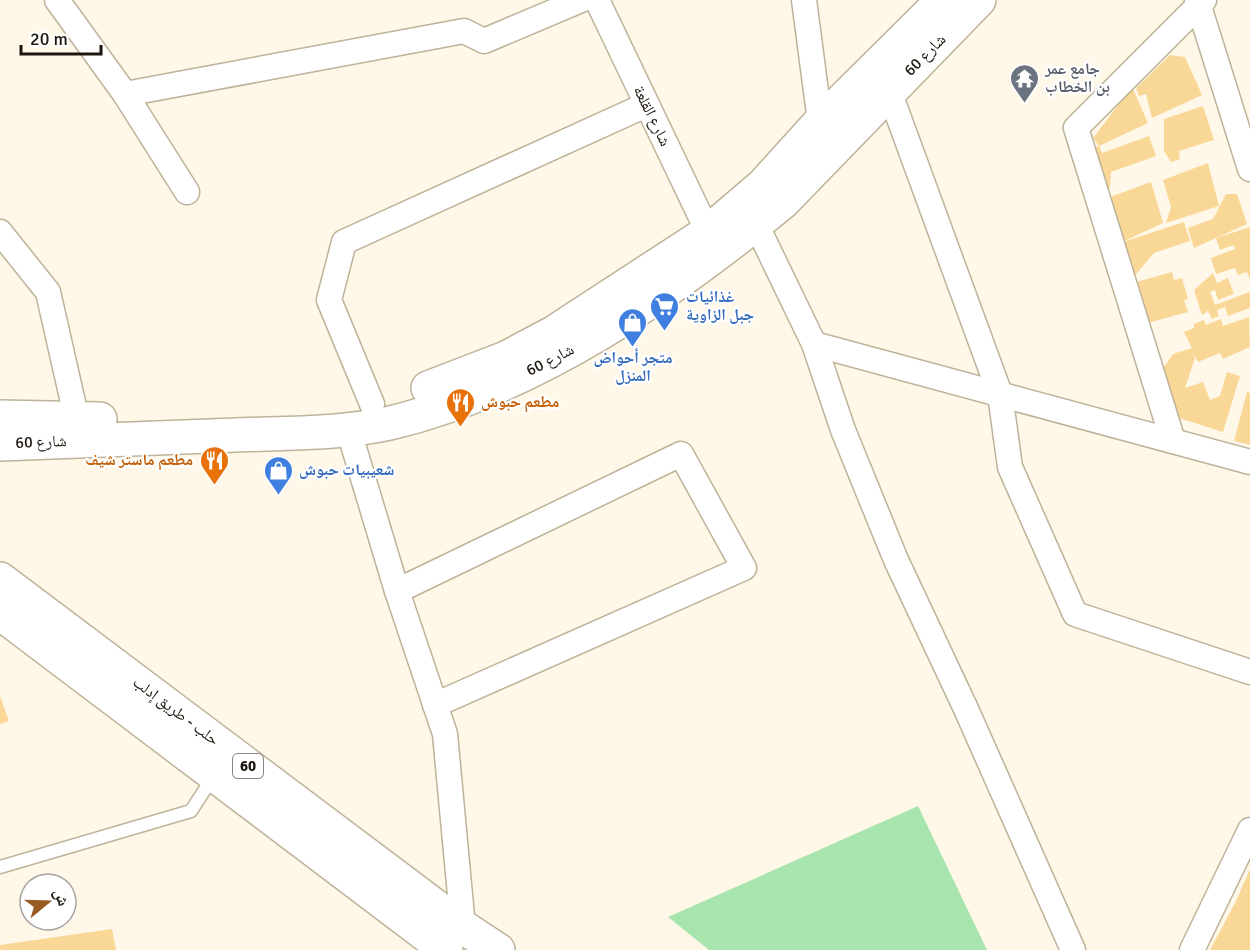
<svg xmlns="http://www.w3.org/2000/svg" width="1250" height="950" viewBox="0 0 1250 950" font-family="Signika,'Noto Naskh Arabic',sans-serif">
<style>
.green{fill:#a8e5ae}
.building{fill:#f9d897}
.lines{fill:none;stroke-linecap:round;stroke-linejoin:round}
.service-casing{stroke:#beb299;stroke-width:15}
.minor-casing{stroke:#beb299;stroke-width:27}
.primary-casing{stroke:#beb299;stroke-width:36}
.service{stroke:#fff;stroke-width:12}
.minor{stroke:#fff;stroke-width:24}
.primary{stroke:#fff;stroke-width:33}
.labels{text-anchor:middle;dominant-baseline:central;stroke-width:4.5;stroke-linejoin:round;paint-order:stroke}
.shield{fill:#fff;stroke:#605d56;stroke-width:1.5}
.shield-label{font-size:15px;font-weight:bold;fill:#1c170e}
.street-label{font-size:16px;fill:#1c170e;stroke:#fff}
.worship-label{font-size:16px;font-weight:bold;fill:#5b616d;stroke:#fff;text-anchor:start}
.shop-label{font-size:16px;font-weight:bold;fill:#366cbe;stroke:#fff;text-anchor:start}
.food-label{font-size:16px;font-weight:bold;fill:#c56008;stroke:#fff;text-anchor:start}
</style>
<rect width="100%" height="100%" fill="#fff7e8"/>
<path class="green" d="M918,806L987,950H709L668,917Z"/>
<g class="building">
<path d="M1170,55L1185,57L1202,95L1152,118L1146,94L1139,96L1136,88Z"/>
<path d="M1132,87L1148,123L1099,146L1093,138Z"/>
<path d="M1203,106L1214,140L1179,151L1180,159L1171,162L1164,151V119Z"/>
<path d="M1149,136L1156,156L1111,172L1110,188L1099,187L1086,150L1099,146L1102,153Z"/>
<path d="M1208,163L1219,206L1166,223L1171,207L1163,180Z"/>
<path d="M1151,182L1163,223L1120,243L1184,222L1190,241L1154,253L1132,279L1102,200Z"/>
<path d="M1226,194H1237L1247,224L1194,248L1188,228L1213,219Z"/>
<path d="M1250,227V280L1247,272L1238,275L1235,268L1216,274L1211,258L1235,249L1234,245L1220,250L1216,238Z"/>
<path d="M1172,272L1174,280L1182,278L1188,299L1184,300L1188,312L1140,325L1129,284Z"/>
<path d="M1213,273L1217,283L1228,278L1234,294L1218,300L1215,290L1210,292L1215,305L1250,292V308L1228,316L1225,307L1217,310L1219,316L1212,319L1208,311L1202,315L1194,290Z"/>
<path d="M1249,317L1250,347L1223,359L1220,353L1198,362L1192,351L1195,358L1185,388L1203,382L1210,400L1220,396L1227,372L1240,376L1223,432L1170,415L1159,374L1173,354L1192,348L1184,332L1194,328V324L1204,320L1206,325L1221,319L1223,326Z"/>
<path d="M1247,392L1250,393V445L1234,441Z"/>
<path d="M0,696L9,721L0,724Z"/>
<path d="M1250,869V950H1210L1235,903Z"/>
<path d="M112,929L116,950H0V945Z"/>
</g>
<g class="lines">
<defs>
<path id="service" d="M0,867L191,811L213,777"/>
<g id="minor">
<path d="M57,0L125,94L187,192"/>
<path d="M597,0L708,232"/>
<path d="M804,0L820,122"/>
<path d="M1197,0L1250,169"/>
<path d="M889,91L1000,394L1010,467L1075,614L1250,672"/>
<path d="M125,94L464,31L484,41L581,0"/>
<path d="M756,224L814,344L843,430L896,560L966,709L1073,950"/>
<path d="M0,232L48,292L77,420"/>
<path d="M814,344L1250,462"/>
<path d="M372,404L329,300L344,242L646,105"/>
<path d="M348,428L397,591L445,734L463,927"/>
<path d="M1173,441L1076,128L1204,0"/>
<path d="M397,591L681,454L744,568L435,705"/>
<path d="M1192,950L1250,830"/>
</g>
<g id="primary">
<path d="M428,388L506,358L553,333L708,232L763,185L820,122L943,0"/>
<path d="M0,417L100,419"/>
<path d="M0,444C79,441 157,438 236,435C286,433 341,434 390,423C533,389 671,294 783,202L979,0"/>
<path d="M0,579L463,927L498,950"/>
<path d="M0,613L446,950"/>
</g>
</defs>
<use href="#service" class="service-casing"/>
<use href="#minor" class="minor-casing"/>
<use href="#primary" class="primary-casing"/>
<use href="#service" class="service"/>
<use href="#minor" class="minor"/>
<use href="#primary" class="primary"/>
</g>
<defs>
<symbol id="temple-pin" viewBox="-11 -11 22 30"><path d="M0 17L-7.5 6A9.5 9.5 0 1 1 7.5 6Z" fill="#6b7280" stroke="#fff"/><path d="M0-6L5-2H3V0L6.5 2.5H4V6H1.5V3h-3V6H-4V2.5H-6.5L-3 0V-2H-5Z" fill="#fff"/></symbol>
<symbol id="supermarket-pin" viewBox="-11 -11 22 30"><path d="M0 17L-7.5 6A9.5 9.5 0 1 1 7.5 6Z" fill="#3f7fe0" stroke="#fff"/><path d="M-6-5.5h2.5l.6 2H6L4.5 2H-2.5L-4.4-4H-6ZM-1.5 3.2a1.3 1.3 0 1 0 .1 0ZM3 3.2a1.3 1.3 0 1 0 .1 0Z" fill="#fff"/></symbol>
<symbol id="shop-pin" viewBox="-11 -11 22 30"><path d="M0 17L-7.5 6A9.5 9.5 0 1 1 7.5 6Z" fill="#3f7fe0" stroke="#fff"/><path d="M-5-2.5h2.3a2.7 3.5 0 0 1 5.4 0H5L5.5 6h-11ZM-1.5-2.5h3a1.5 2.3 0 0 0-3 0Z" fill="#fff"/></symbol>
<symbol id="restaurant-pin" viewBox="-11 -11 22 30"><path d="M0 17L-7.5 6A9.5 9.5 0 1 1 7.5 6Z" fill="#e8710a" stroke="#fff"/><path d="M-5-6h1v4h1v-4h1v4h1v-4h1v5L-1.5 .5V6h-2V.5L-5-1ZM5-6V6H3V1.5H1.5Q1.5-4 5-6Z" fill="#fff"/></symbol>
</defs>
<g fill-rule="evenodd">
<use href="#temple-pin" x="1008" y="62" width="33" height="45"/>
<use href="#supermarket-pin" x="648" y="290" width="33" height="45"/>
<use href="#shop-pin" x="616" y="306" width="33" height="45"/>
<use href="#restaurant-pin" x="444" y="386" width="33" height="45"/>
<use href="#restaurant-pin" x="198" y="444" width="33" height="45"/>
<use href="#shop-pin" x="262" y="454" width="33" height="45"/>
</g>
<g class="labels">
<rect class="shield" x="233" y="754" width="30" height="24" rx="4.5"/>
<g class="shield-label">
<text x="248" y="766">60</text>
</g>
<g class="street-label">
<text transform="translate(925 55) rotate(-45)">شارع 60</text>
<text transform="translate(652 116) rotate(64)">شارع القلعة</text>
<text transform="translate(550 360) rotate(-27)">شارع 60</text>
<text transform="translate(41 442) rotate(-2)">شارع 60</text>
<text transform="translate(176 711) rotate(37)">حلب - طريق إدلب</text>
</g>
<g class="worship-label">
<text x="1045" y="69">جامع عمر<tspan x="1045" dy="18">بن الخطاب</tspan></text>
</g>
<g class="shop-label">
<text x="686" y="297">غذائيات<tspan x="686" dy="18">جبل الزاوية</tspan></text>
<text x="633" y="358" text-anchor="middle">متجر أحواض<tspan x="633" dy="18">المنزل</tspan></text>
<text x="299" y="470">شعيبيات حبوش</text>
</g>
<g class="food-label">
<text x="481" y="402">مطعم حبوش</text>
<text x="193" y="460" text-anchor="end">مطعم ماستر شيف</text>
</g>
</g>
<g transform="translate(48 902) rotate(71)"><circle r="28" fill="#ffffff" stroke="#a4a29f" stroke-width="1.5"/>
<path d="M0-4.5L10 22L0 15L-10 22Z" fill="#9a5b22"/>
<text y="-9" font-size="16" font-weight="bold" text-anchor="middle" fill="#1c170e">ش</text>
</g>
<path d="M21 45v9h80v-9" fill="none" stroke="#1c170e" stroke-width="3"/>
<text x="30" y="45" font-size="18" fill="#1c170e" stroke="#ffffff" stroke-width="4.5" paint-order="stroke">20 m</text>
</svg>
